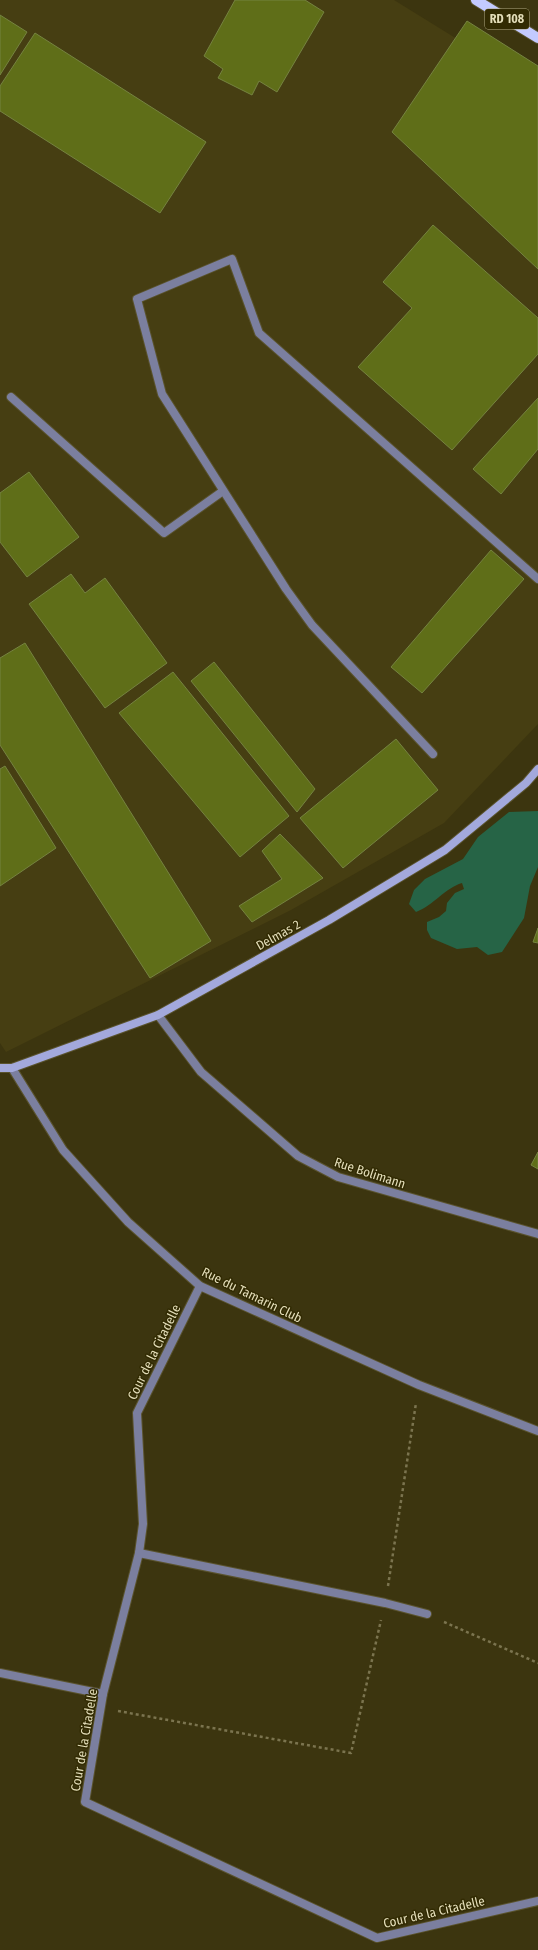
<svg xmlns="http://www.w3.org/2000/svg" width="538" height="1950" viewBox="0 0 538 1950" font-family="'Fira Sans Condensed',sans-serif">
<style>
.built{fill:#463e12}
.green{fill:#266446}
.building{fill:#5f6e18;stroke:#758340}
.lines{fill:none;stroke-linecap:round;stroke-linejoin:round}
.lane-casing{stroke:#5a532e;stroke-width:10}
.street-casing{stroke:#5a532e;stroke-width:10}
.secondary-casing{stroke:#5a532e;stroke-width:10}
.primary-casing{stroke:#5a532e;stroke-width:12}
.path{stroke:#7b744f;stroke-width:2.5;stroke-dasharray:3 3;stroke-linecap:butt}
.lane{stroke:#7b7f9f;stroke-width:8}
.street{stroke:#7b7f9f;stroke-width:8}
.secondary{stroke:#a3a9dc;stroke-width:8}
.primary{stroke:#c3caff;stroke-width:10}
.labels{text-anchor:middle;dominant-baseline:central;stroke-width:3;stroke-linejoin:round;paint-order:stroke}
.shield{fill:#322b03;stroke:#afa883;stroke-width:1}
.shield-label{font-size:12px;font-weight:bold;fill:#e4deba}
.street-label{font-size:13px;fill:#e4deba;stroke:#322b03}
</style>
<rect width="100%" height="100%" fill="#3c350f"/>
<path class="built" d="M0,0H394L538,89V724L444,823L291,910L6,1052L0,1043Z"/>
<path class="green" d="M538,811V867L530,886L524,918L502,952L488,955L477,947L457,949L431,938L427,930V922L439,917L446,911L447,903L455,893L464,889L462,883C445,888 434,905 416,912L409,904L414,890L425,879L463,859L478,837L509,812Z"/>
<g class="building">
<path d="M235,0H305L324,12L277,92L259,81L252,95L218,78L223,69L204,56Z"/>
<path d="M0,15L27,32L0,75Z"/>
<path d="M467,21L538,66V269L392,132Z"/>
<path d="M35,33L206,142L160,213L0,111V86Z"/>
<path d="M433,225L538,318V354L452,450L358,367L412,308L383,282Z"/>
<path d="M538,398V449L501,494L473,469Z"/>
<path d="M29,472L79,537L27,577L0,542V493Z"/>
<path d="M491,550L524,579L422,693L391,667Z"/>
<path d="M71,574L85,593L105,578L167,663L105,708L29,604Z"/>
<path d="M25,643L211,941L150,978L0,745V658Z"/>
<path d="M214,662L315,789L297,812L191,681Z"/>
<path d="M173,672L289,816L240,857L119,713Z"/>
<path d="M396,739L438,790L343,868L300,818Z"/>
<path d="M5,766L56,848L0,886V769Z"/>
<path d="M280,834L323,878L252,922L239,906L282,879L262,851Z"/>
<path d="M538,928V943L533,942Z"/>
<path d="M538,1152V1169L531,1165Z"/>
</g>
<g class="lines">
<defs>
<g id="lane">
<path d="M11,397L164,533L223,491"/>
<path d="M433,754L312,625L286,589L162,394L137,299L232,259L259,333L538,579"/>
</g>
<g id="street">
<path d="M158,1015L201,1072L298,1156L338,1177L538,1234"/>
<path d="M12,1068L63,1150L128,1222L200,1286L419,1385L538,1431"/>
<path d="M200,1286L137,1413L143,1524L139,1553L103,1694L85,1802L377,1938L538,1901"/>
<path d="M139,1553L385,1603L427,1614"/>
<path d="M0,1673L103,1694"/>
</g>
<path id="secondary" d="M0,1068H12L158,1015L329,920L445,850L526,783L538,769"/>
<path id="primary" d="M476,0L538,38"/>
</defs>
<use href="#lane" class="lane-casing"/>
<use href="#street" class="street-casing"/>
<use href="#secondary" class="secondary-casing"/>
<use href="#primary" class="primary-casing"/>
<g class="path">
<path d="M388,1586L416,1403"/>
<path d="M444,1622L538,1663"/>
<path d="M118,1711L351,1753L381,1620"/>
</g>
<use href="#lane" class="lane"/>
<use href="#street" class="street"/>
<use href="#secondary" class="secondary"/>
<use href="#primary" class="primary"/>
</g>
<g class="labels">
<rect class="shield" x="485" y="9" width="44" height="20" rx="3"/>
<g class="shield-label">
<text x="507" y="19">RD 108</text>
</g>
<g class="street-label">
<text transform="translate(278 935) rotate(-29)">Delmas 2</text>
<text transform="translate(370 1173) rotate(18)">Rue Bolimann</text>
<text transform="translate(252 1295) rotate(26)">Rue du Tamarin Club</text>
<text transform="translate(154 1352) rotate(-64)">Cour de la Citadelle</text>
<text transform="translate(84 1740) rotate(-80)">Cour de la Citadelle</text>
<text transform="translate(434 1912) rotate(-13)">Cour de la Citadelle</text>
</g>
</g>
</svg>
